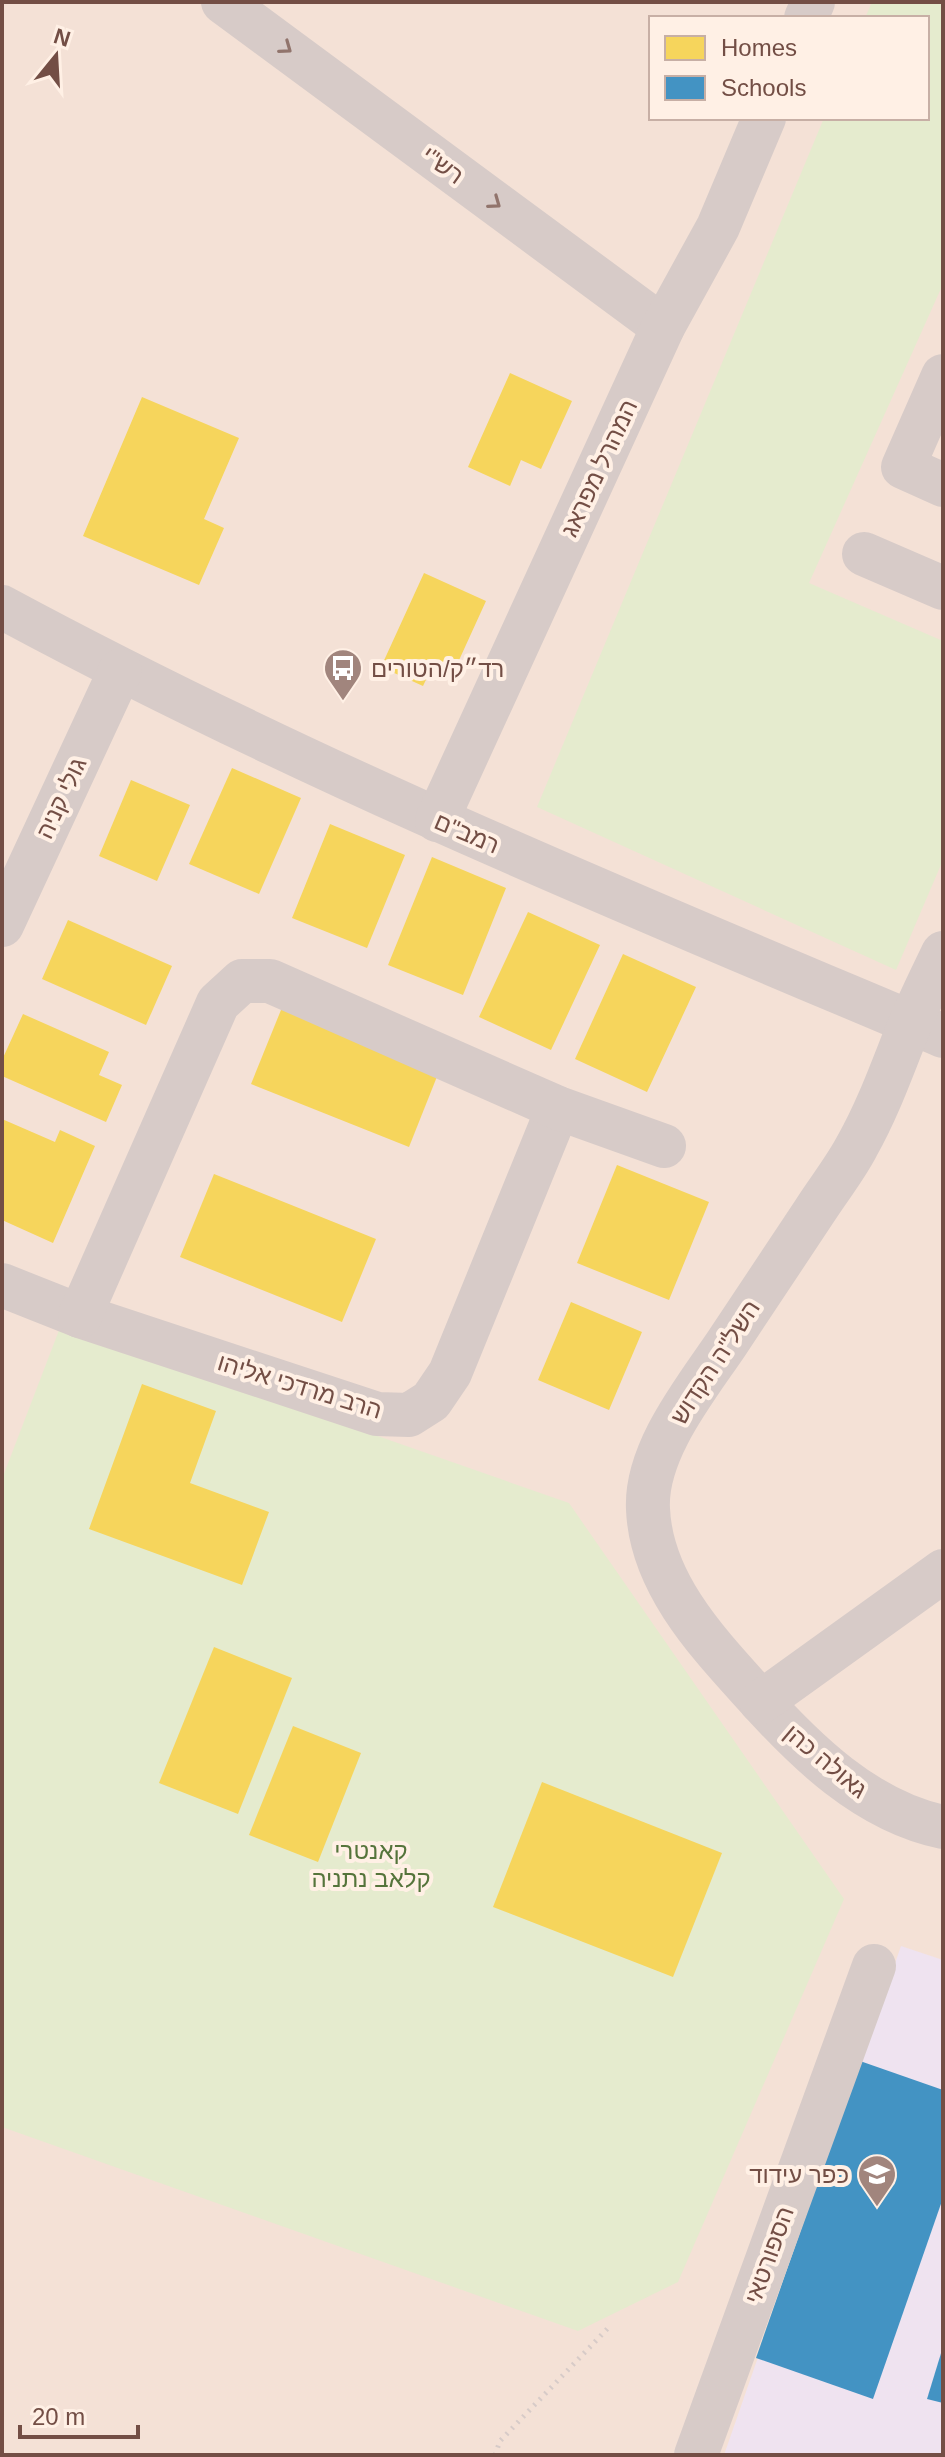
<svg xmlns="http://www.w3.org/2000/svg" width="945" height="2457" viewBox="0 0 945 2457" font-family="Helvetica,'Noto Sans Hebrew',sans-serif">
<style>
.residential{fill:#f4e1d6;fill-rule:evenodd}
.education{fill:#efe3f0}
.green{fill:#e5ebce}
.homes{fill:#f6d55c}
.schools{fill:#4393c3}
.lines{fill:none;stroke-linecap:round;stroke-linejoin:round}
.path{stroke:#d7cbc8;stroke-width:5;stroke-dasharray:2 6;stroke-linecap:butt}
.minor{stroke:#d7cbc8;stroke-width:44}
.oneway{stroke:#91746c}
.labels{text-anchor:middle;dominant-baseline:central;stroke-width:8;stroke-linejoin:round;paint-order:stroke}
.street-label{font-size:24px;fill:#734e45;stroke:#fff0e5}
.poi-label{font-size:24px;fill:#734e45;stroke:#fff0e5;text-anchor:start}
.park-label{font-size:24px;fill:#55743b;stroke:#fff0e5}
</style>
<rect width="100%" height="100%" fill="#f6ece5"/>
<path class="residential" d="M2,2H943V2455H2ZM651,18H927V118H651Z"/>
<path class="education" d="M901,1946L943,1960V2455H724Z"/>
<g class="green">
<path d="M872,2H943V284L809,583L943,641V860L896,970L537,807L824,118H927V18H865Z"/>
<path d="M61,1325L569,1503L844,1899L678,2282L578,2331L2,2127V1479Z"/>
</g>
<g class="homes">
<path d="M510,373L572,401L541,469L521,460L510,486L468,467Z"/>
<path d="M142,397L239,438L204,519L224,528L199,585L83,536Z"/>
<path d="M424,573L486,601L455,669L435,661L423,686L381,667Z"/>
<path d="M232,768L301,798L259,894L189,864Z"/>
<path d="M131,780L190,805L157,881L99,856Z"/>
<path d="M330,824L405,855L367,948L292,918Z"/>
<path d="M432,857L506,888L463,995L388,965Z"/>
<path d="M528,912L600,945L551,1050L479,1017Z"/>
<path d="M68,920L172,966L146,1025L42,979Z"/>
<path d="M623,954L696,987L647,1092L575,1059Z"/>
<path d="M283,1005L440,1069L409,1147L251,1084Z"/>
<path d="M23,1014L109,1052L99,1075L122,1085L106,1122L2,1076V1060Z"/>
<path d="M2,1119L55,1142L60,1130L95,1146L53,1243L2,1220Z"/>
<path d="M617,1165L709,1202L669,1300L577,1263Z"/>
<path d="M214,1174L376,1239L342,1322L180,1257Z"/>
<path d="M571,1302L642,1332L609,1410L538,1380Z"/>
<path d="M142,1384L216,1411L190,1483L269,1512L242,1585L89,1529Z"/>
<path d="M214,1647L292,1678L238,1814L159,1783Z"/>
<path d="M293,1726L361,1753L318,1862L249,1835Z"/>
<path d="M542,1782L722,1853L673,1977L493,1907Z"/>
</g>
<g class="schools">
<path d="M860,2061L943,2090V2198L873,2399L756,2358Z"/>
<path d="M942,2350H943V2403L927,2399Z"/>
</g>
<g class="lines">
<path class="path" d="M495,2455L500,2441L610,2326"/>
<g class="minor">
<path d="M223,2L663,327"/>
<path d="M806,18L813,2"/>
<path d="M943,376L903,467L943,485"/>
<path d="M864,554L943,588"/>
<path d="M2,607C306,771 626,902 943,1036"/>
<path d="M437,820L663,327L718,227L764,118"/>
<path d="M2,925L120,671"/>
<path d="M943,953C932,976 920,1000 910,1024C893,1066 879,1107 857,1146C845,1169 828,1190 814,1212C785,1255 756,1299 727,1343C696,1389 645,1451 648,1509C651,1583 707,1642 754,1694C805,1751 866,1811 943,1827"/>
<path d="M2,1285L80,1316L377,1414L409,1415L431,1401L450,1373L558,1108"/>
<path d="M80,1316L218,1003L242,981H270L558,1108L664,1146"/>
<path d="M761,1702L943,1571"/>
<path d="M696,2455L874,1966"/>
</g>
</g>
<defs><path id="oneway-chevron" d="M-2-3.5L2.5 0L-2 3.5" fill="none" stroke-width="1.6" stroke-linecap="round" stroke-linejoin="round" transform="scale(2)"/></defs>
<g class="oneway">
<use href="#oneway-chevron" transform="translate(286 48) rotate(36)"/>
<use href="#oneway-chevron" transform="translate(495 203) rotate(36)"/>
</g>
<defs>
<symbol id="bus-pin" viewBox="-11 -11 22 30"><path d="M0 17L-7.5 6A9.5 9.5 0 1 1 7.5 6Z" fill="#a1857d" stroke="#fff0e5"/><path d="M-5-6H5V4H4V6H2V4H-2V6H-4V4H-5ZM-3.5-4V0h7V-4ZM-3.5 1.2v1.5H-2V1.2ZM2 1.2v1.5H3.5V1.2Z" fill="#fff"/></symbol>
<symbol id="school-pin" viewBox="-11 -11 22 30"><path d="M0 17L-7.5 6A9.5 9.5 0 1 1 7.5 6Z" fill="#a1857d" stroke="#fff0e5"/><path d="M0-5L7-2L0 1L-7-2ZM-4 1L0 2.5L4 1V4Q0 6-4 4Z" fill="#fff"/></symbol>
</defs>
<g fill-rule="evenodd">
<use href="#bus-pin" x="321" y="646" width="44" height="60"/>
<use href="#school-pin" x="855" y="2152" width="44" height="60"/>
</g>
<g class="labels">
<g class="street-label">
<text transform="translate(443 165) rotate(36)">רש"י</text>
<text transform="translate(599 468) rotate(-65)">המהרל מפראג</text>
<text transform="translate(61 798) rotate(-65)">גולי קניה</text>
<text transform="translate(467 833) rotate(23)">רמב"ם</text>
<text transform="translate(715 1362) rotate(-57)">השל"ה הקדוש</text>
<text transform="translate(300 1386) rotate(17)">הרב מרדכי אליהו</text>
<text transform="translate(826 1761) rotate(40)">גאולה כהן</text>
<text transform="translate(769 2255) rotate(-70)">הספורטאי</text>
</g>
<g class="poi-label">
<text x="371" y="668">רד״ק/הטורים</text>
<text x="849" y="2174" text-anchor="end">כפר עידוד</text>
</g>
<g class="park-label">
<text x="371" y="1850">קאנטרי<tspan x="371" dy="28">קלאב נתניה</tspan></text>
</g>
</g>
<rect width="945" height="2457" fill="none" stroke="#734e45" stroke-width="8"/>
<rect x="649" y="16" width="280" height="104" fill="#fff0e5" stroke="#c7afa5" stroke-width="2"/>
<rect x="665" y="36" width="40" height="24" fill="#f6d55c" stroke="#c7afa5" stroke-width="2"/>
<text x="721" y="56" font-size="24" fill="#734e45">Homes</text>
<rect x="665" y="76" width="40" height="24" fill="#4393c3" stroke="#c7afa5" stroke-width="2"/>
<text x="721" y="96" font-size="24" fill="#734e45">Schools</text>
<g transform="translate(56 56) rotate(18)" stroke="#fff0e5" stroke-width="6" paint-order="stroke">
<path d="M0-6L14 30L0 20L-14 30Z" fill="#734e45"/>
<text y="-12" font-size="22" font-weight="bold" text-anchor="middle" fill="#734e45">N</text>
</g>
<path d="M20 2425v12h118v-12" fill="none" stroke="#734e45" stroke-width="4"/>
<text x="32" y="2425" font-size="24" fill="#734e45" stroke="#fff0e5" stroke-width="6" paint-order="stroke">20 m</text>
</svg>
